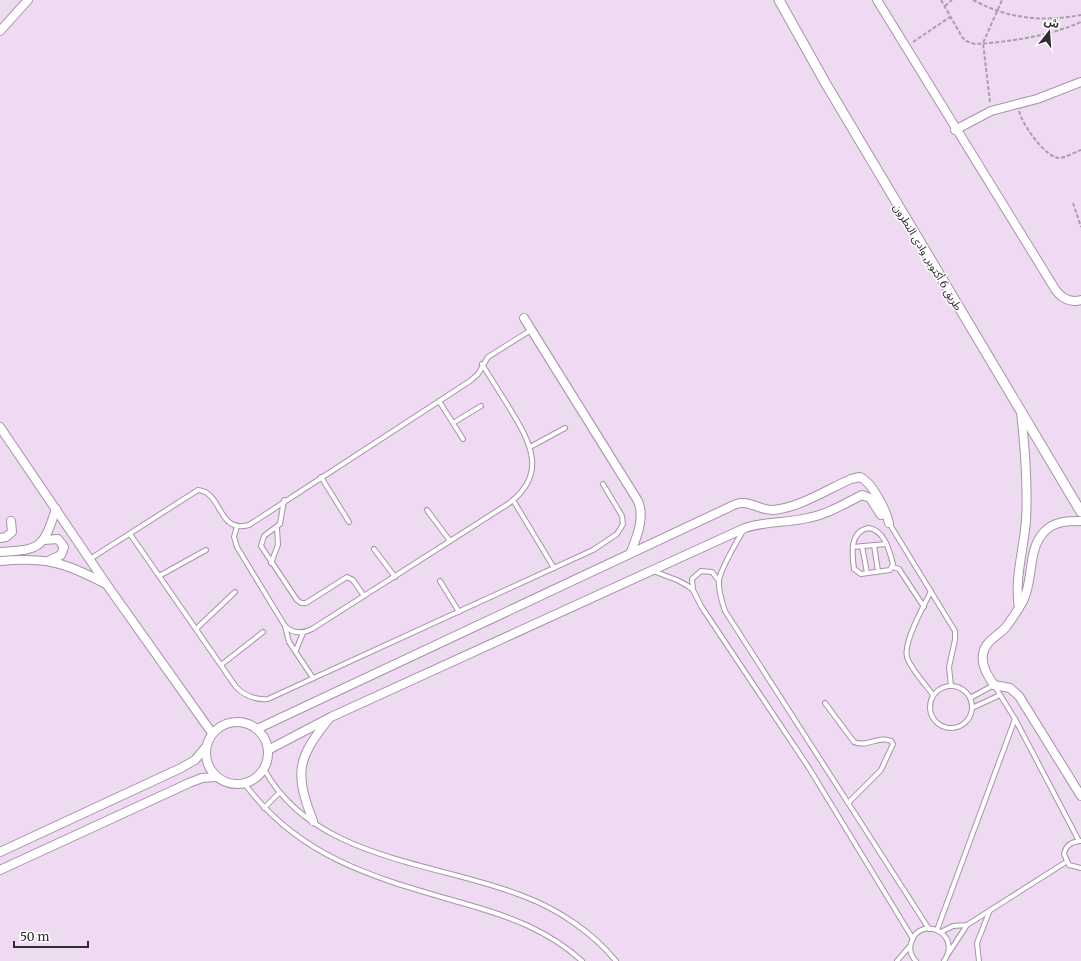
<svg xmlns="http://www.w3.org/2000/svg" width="1081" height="961" viewBox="0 0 1081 961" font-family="Merriweather,'Noto Sans Arabic',serif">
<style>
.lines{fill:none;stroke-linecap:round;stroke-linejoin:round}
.service-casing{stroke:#a693a8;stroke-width:6}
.minor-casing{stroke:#a693a8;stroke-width:10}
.tertiary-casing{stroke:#a693a8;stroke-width:11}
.path{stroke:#ac9dae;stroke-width:2;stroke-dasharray:4 2;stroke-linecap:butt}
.service{stroke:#fff;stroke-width:4}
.minor{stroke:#fff;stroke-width:8}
.tertiary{stroke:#fff;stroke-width:9}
.labels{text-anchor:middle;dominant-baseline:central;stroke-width:3;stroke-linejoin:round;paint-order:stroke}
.street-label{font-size:11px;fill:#312a32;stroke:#fff}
</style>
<rect width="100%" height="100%" fill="#efdbf1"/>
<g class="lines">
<defs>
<g id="service">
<path d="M439,401L463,439"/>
<path d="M453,423L481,406"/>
<path d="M530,447L565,428"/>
<path d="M321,477L349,522"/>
<path d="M284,500L280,524L264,536L261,546L297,600L301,603H306L347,577L353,580L364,596"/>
<path d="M513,500L554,568"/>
<path d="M427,510L450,541"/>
<path d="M889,523L955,631V640L949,667L951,686"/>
<path d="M237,526L234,537L237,547L285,626C293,634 302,634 312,629L508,504C548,475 531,443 510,409C501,394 491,379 482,364"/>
<path d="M869,528C885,531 889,550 893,564L890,570L861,574L854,569C852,554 849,531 869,528Z"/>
<path d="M744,529C737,541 721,568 719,580C718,590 722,602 725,611L929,929"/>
<path d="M130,534L236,687C245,696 255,700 268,699L593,550L617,534L623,524L622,516L603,484"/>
<path d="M874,545L878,571"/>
<path d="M862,546L867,573"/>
<path d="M853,547L886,544"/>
<path d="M374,549L395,577"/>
<path d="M90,559L198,490C223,492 217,534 249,525L470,381L478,374L488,357L531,330"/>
<path d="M271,563L278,545L277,528"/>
<path d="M893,567L899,569L924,607"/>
<path d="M653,571L677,580L688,586L693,590L701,606L809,768L913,939"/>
<path d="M159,576L206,550"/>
<path d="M440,581L459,612"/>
<path d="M693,590L692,579L701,571L712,572L719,581"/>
<path d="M931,591C924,606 903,642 907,657C910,668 926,685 933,695"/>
<path d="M285,626L289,642L313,678"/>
<path d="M196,629L235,592"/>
<path d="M296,650L303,633"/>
<path d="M221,665L263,632"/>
<circle cx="951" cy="707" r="21"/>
<path d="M970,698L994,685L1015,719L1079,841"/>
<path d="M825,703L854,742C866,748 880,735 891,741L893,744L881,770L848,803"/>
<path d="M972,708L1000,695"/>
<path d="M264,769C313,860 437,862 523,896C558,909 592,932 616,961"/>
<path d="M244,783C302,861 380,879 469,905C511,917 549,931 582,961"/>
<path d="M264,808L279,793"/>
<path d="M1080,841C1071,842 1066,845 1064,854L1069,865L1081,868"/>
<path d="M937,930L1015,719"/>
<path d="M941,932L953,926L967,925"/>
<path d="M948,954L967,925L1066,862"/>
<path d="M897,961L910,946"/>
<path d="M916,961C911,956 909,950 911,943C919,914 963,933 944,961"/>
<path d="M979,961L977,943L990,910"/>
</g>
<g id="minor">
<path d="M877,0L1055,289C1061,298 1070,303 1081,300"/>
<path d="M0,31L28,0"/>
<path d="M955,130L991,111L1037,99L1081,82"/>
<path d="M524,318L638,501C645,518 637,536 631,552"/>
<path d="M0,427L107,585L212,733"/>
<path d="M1081,521C1068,521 1054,521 1044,532C1027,550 1034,580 1023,601C1018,610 1012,619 1006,627C998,636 985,641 983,654C981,666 988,676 994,685L1010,688L1019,696L1081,796"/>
<path d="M0,538L6,537L12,532L11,521"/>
<path d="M44,540L58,539L64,547L61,555L50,560"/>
<path d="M0,552C41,550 43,548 56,509"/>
<path d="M0,561C47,557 64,562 106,584"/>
<path d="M1019,608C1014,579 1024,549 1026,520C1028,484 1025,448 1021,412"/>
<circle cx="237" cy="753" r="31"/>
<path d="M257,729L736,504C750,500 759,510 772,510C797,509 828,489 851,479L860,477C872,482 886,510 889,523"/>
<path d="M268,750L331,717L745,528C766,521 787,523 808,518C828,514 844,504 862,495L870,498L881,515"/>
<path d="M313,821C295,774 296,760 328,720"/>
<path d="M0,852L181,768L195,760L205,748"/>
<path d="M0,870L189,783L202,778L216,777"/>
</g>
<path id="tertiary" d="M779,0L826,84L1081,512"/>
</defs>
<use href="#service" class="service-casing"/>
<use href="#minor" class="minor-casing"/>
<use href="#tertiary" class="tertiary-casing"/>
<g class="path">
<path d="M941,0L962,37L966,41L975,44C1010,42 1049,36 1081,22"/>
<path d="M973,0C1009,19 1041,22 1081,15"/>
<path d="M945,6L952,0"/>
<path d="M913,42L950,17"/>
<path d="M990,102L983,43L1002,0"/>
<path d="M1019,111C1022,124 1046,159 1060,158C1067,157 1075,152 1081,150"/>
<path d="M1073,203L1081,227"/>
</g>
<use href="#service" class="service"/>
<use href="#minor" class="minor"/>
<use href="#tertiary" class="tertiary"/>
</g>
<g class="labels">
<g class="street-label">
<text transform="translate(928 257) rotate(59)">طريق 6 أكتوبر, وادى النطرون</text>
</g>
</g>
<g transform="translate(1049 32) rotate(17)" stroke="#ffffff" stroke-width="3" paint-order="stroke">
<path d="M0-3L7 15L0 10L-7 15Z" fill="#312a32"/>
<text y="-6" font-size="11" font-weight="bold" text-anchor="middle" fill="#312a32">ش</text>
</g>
<path d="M14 941v6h74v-6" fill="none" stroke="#312a32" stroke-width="2"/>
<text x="20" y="941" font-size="12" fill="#312a32" stroke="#ffffff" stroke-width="3" paint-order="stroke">50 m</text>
</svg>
